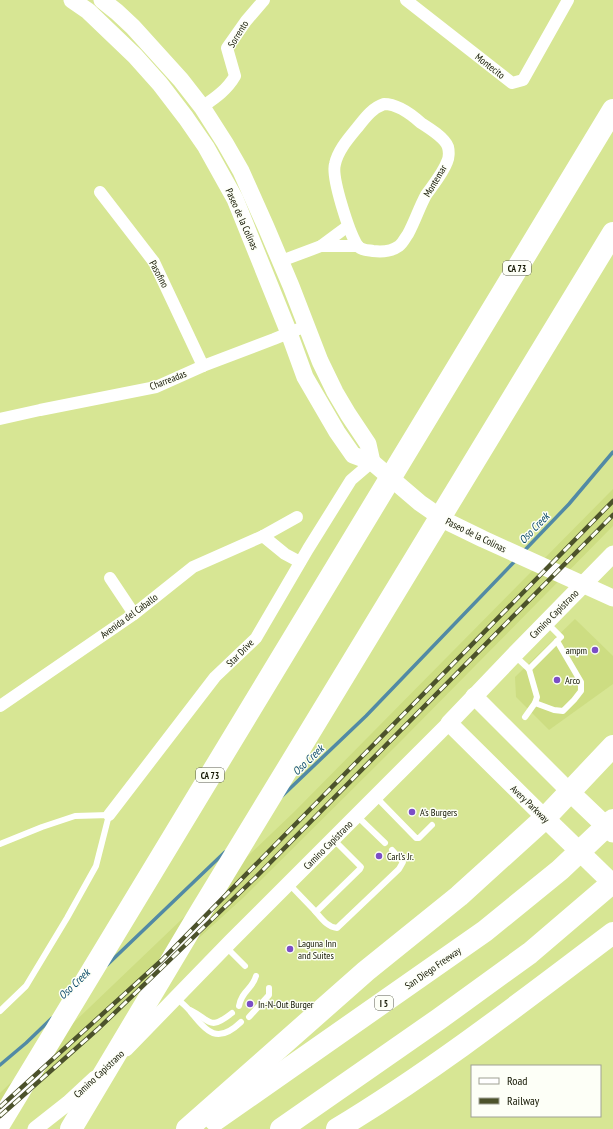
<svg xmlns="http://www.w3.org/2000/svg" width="613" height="1129" viewBox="0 0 613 1129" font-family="'PT Sans Narrow',sans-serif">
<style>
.built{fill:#cddd82}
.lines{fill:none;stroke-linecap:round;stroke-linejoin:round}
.stream{stroke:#528aa5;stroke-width:3.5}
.service{stroke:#fff;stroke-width:6}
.minor{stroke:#fff;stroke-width:12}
.tertiary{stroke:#fff;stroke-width:15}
.secondary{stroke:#fff;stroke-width:17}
.primary{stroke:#fff;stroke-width:19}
.motorway{stroke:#fff;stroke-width:22}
.rail-casing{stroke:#4c522b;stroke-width:4.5}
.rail{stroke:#fdfff7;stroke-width:3;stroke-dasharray:9;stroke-linecap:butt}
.poi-dot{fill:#7b4ec6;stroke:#fdfff7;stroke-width:1.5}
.labels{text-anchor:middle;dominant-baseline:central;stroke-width:3;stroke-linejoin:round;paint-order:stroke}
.shield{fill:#fdfff7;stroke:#585b4a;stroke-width:1}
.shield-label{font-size:9px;font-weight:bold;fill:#121500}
.street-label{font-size:10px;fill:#121500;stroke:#fdfff7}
.poi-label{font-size:10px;fill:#121500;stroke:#fdfff7;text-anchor:start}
.water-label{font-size:11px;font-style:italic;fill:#044666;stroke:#fdfff7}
</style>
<rect width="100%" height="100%" fill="#d7e694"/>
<g class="built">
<path d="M613,489V526L398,744L243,898L0,1118V1093L294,812Z"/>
<path d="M575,619L613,656V684L549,730L516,697L515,677Z"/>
</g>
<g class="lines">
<g class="stream">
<path d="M523,552L569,504L613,452"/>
<path d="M281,797L366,716L516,560"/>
<path d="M107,965L225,852"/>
<path d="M0,1065L26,1043L52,1018"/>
</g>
<g class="service">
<path d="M515,656L529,669L537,697L535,703L525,717"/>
<path d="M529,669L561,637L547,623"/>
<path d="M535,703L554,710L563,711L574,700L581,691V682L557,641"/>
<path d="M376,797L416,838H419L432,825"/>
<path d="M357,816L385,843"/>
<path d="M0,844L42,827L75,816L109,815L96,866L67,918L26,986L0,1011"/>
<path d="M289,884L315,911H317L360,869L361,867L334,840"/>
<path d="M315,911C321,918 327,927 337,928L399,869L403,862L392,850"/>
<path d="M226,947L245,966"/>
<path d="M176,998C181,1002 186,1006 190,1011C207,1032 217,1045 241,1022"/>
<path d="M239,1006C242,990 252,990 256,976"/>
<path d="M190,1010C212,1021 209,1031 232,1013"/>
<path d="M249,1017L269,995V988"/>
</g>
<g class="minor">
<path d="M406,0L512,83L523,80L568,0"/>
<path d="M384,104C398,104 411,114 421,123C429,128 445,138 448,147C449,151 449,158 447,162C443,173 433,185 426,195C419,208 415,221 408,234C405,238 403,243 399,246C391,252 382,252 373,251C367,250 360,250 357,245C349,232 331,177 335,164C338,150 349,138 357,128C365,118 372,108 384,104Z"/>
<path d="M202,107C215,98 227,90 235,76L227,48L246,21L264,0"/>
<path d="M100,192L154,262L203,366"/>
<path d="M321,246H358"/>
<path d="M281,261L321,246L348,226"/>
<path d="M0,419L40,410L156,387L203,366L274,339L306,326"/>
<path d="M263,536L297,517"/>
<path d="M110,578L134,614"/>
<path d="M0,706L134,614L193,567L263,536L285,554L300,562"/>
<path d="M109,815L215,677L256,638L308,549L351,480L372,462"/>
</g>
<g class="tertiary">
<path d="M126,1049L231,941L449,723"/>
<path d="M35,1129L68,1103L95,1078"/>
</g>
<g class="secondary">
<path d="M72,0L88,11L135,56L160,84L186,118L206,147L235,199L289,333L305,377L337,432L353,455L372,462L420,503L446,521L483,539L613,598"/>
<path d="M102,0L117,12L133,27L181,80L202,107L225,143L241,171L266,227L291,286L320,361L335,392L348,414L368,444L372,462"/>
<path d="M474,696L570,792"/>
<path d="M545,818L449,723L514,655L613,554"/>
</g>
<g class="primary">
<path d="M570,792L613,833"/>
<path d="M545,818L613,884"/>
</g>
<g class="motorway">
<path d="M215,1120L485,931L560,870L613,820"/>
<path d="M0,1123L613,110"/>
<path d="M71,1129L201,911L613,233"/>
<path d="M187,1129L366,971L459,896L545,818L613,746"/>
<path d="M281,1129L439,1019L530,953L613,882"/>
<path d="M337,1129C433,1071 523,1001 613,933"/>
</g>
<defs>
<g id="rail">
<path d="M0,1107L162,960L613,501"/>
<path d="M0,1116L99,1028L256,877L613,515"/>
</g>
</defs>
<use href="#rail" class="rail-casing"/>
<use href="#rail" class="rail"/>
</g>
<g class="poi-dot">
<circle cx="595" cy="650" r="4"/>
<circle cx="557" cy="680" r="4"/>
<circle cx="412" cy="812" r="4"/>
<circle cx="379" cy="856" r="4"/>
<circle cx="290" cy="949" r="4"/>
<circle cx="250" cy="1004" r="4"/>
</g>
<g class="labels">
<g class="shield">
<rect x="503" y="261" width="28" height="14" rx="3"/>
<rect x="196" y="768" width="28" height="14" rx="3"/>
<rect x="375" y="996" width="18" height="14" rx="3"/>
</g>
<g class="shield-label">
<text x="517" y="268">CA 73</text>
<text x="210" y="775">CA 73</text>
<text x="384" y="1003">I 5</text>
</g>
<g class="street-label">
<text transform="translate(238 34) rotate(-58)">Sorrento</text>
<text transform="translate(490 66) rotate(38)">Montecito</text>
<text transform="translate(435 181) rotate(-59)">Montemar</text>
<text transform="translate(242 219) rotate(66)">Paseo de la Colinas</text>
<text transform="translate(159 274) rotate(62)">Pasofino</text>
<text transform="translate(168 380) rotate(-21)">Charreadas</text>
<text transform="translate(476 535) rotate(26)">Paseo de la Colinas</text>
<text transform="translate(554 614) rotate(-45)">Camino Capistrano</text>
<text transform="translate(129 616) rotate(-36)">Avenida del Caballo</text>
<text transform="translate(240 653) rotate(-45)">Star Drive</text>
<text transform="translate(530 804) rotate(44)">Avery Parkway</text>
<text transform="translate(328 845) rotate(-45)">Camino Capistrano</text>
<text transform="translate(433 968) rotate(-35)">San Diego Freeway</text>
<text transform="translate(99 1074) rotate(-43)">Camino Capistrano</text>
</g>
<g class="poi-label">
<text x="587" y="650" text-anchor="end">ampm</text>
<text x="565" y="680">Arco</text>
<text x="420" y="812">A's Burgers</text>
<text x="387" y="856">Carl's Jr.</text>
<text x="298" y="943">Laguna Inn<tspan x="298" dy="12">and Suites</tspan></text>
<text x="258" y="1004">In-N-Out Burger</text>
</g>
<g class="water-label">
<text transform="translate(534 528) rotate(-46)">Oso Creek</text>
<text transform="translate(308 760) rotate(-44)">Oso Creek</text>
<text transform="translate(74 984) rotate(-44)">Oso Creek</text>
</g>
</g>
<rect x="471" y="1065" width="130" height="52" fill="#fdfff7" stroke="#9fa194"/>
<rect x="479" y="1078" width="20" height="6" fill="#ffffff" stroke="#9fa194"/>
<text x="507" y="1085" font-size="12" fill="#121500">Road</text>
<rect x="479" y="1098" width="20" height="6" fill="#4c522b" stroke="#9fa194"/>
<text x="507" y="1105" font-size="12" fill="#121500">Railway</text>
</svg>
